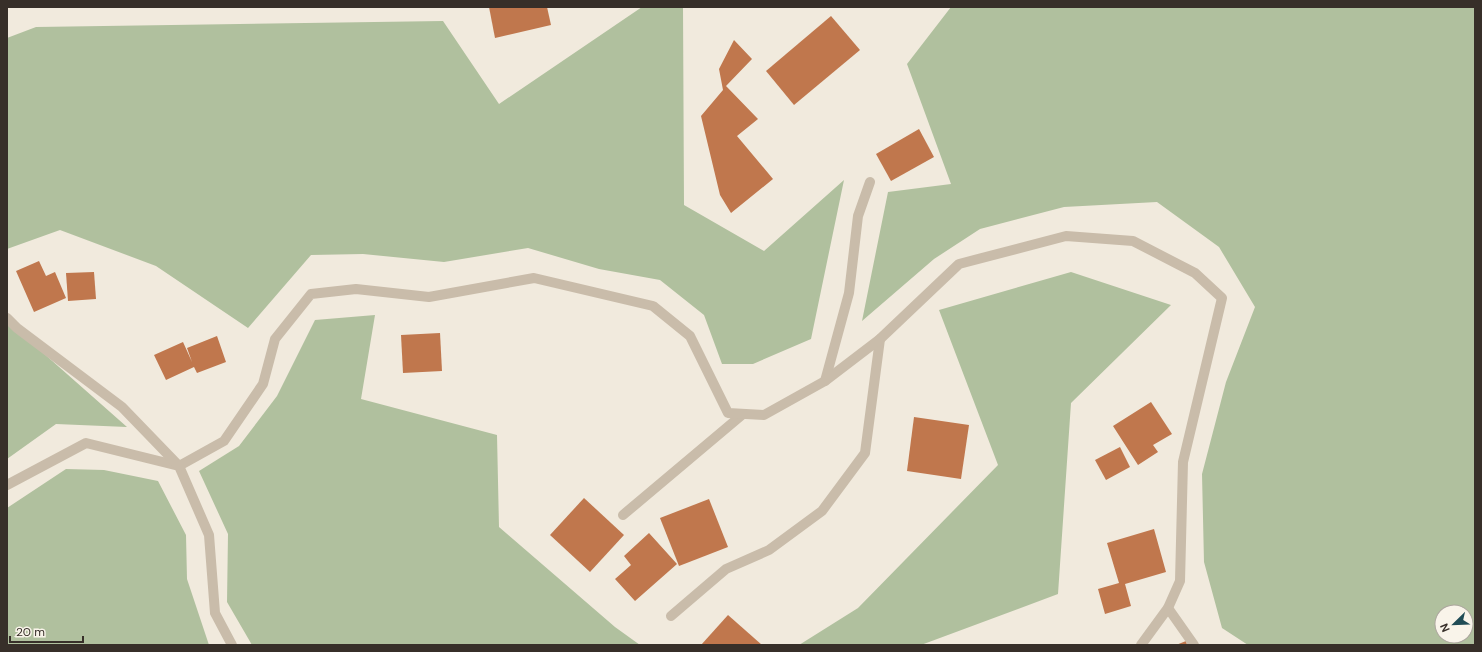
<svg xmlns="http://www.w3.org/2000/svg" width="1482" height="652" viewBox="0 0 1482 652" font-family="'DM Sans',sans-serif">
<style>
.green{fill:#b0c09e;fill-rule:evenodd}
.building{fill:#c0774d}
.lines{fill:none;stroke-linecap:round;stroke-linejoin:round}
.service{stroke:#c9bcaa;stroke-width:10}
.minor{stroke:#c9bcaa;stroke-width:10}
</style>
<rect width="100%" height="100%" fill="#f1eadd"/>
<g class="green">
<path d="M642,7H683L684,205L764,251L844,180L811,339L753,364H722L704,315L660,280L599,269L528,248L444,262L363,254L311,255L248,328L156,266L60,230L7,249V38L36,27L443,21L499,104Z"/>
<path d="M951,7H1475V645H1248L1222,628L1204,562L1202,474L1226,382L1255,307L1219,247L1157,202L1064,207L980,229L934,259L862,321L888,192L951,184L907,64ZM1442,612H1466V636H1442Z"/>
<path d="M1071,272L1171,305L1071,403L1058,594L921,645H799L858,608L998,465L939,310Z"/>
<path d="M375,315L361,399L497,435L499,527L615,627L640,645H252L227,602L228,534L199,471L239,446L277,396L315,320Z"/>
<path d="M7,321L127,427L56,424L7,459Z"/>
<path d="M66,469L104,470L158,481L186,535L187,579L209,645H7V508Z"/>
</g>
<g class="building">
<path d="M489,7H547L551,25L495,38Z"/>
<path d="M831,16L860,50L794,105L766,71Z"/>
<path d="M734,40L752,59L726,86L758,119L737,136L773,179L731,213L720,195L701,116L723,90L719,69Z"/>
<path d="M919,129L934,157L891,181L876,154Z"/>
<path d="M39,261L46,276L55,272L66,298L34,312L16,271Z"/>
<path d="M94,272L96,299L68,301L66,273Z"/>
<path d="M440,333L442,371L403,373L401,335Z"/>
<path d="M217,336L226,362L197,373L194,367L166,380L154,355L183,342L192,362L187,348Z"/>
<path d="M1151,402L1172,434L1153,445L1158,452L1138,465L1113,426Z"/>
<path d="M914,417L969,425L961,479L907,471Z"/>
<path d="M1120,447L1130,467L1106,480L1095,460Z"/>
<path d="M584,498L624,535L590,572L550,535Z"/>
<path d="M709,499L728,547L679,566L660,518Z"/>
<path d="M1154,529L1166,572L1125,584L1131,606L1105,614L1098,589L1119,583L1107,543Z"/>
<path d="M649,533L677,564L635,601L615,579L631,565L624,556Z"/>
<path d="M728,615L762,645H701Z"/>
<path d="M1186,641L1187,645H1176Z"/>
</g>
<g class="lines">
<g class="service">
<path d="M825,381L849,293L858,216L870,182"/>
<path d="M7,485L86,443L179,466L209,535L215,613L232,645"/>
<path d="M623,515L743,414"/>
<path d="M671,616L726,569L769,550L822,511L865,453L880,339"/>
</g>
<g class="minor">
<path d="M7,318L17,328L122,407L179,466L224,441L263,384L275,339L311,294L356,289L429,297L534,278L653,306L690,336L728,413L764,415L825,381L880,339L959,264L1066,236L1133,241L1195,273L1222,298L1183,462L1180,581L1168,608L1141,645"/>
<path d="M1168,608L1194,645"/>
</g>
</g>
<rect width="1482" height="652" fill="none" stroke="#372f29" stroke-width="16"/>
<g transform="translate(1454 624) rotate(247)"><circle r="19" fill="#f9f4ea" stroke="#aba59d"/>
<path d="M0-3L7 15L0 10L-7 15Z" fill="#204c56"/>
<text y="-6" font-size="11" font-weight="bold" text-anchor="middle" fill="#372f29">N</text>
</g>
<path d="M10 636v6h73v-6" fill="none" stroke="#372f29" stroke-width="2"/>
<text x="16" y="636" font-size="12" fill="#372f29" stroke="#f9f4ea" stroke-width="3" paint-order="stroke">20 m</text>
</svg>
